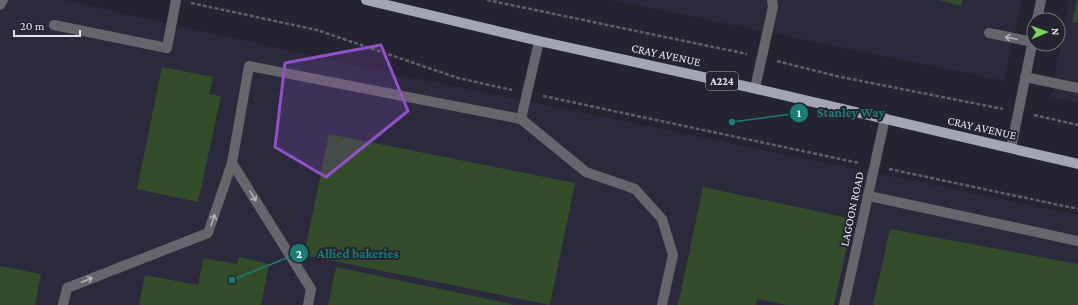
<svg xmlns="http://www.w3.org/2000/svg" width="1078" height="305" viewBox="0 0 1078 305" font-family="'Crimson Pro',serif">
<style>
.built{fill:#2a2a3c}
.building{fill:#324b29}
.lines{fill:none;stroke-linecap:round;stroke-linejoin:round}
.path{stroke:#5f5f6a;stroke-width:2.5;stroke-dasharray:4 2;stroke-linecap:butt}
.minor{stroke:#65656b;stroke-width:10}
.major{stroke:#a4a5b2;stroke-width:10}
.oneway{stroke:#b1b1b8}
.marked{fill:#9051c8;fill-opacity:0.2;stroke:#9051c8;stroke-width:3;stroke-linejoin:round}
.labels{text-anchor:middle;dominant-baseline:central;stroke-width:4;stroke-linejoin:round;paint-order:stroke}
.shield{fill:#242430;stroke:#aaaab4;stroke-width:1}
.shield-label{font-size:11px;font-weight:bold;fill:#e3e4ec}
.street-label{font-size:12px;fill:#e3e4ec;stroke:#242430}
.leader{fill:none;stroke:#1a7c74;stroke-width:1.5}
.callout-dot{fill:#1a7c74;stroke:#242430;stroke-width:1.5}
.mark-label{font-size:12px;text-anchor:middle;font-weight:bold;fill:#fff}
.callout-label{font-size:13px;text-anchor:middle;font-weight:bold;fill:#1a7c74;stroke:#242430;stroke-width:4;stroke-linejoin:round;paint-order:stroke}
</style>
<rect width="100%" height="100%" fill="#242430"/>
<g class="built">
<path d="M0,0H64L357,66L1078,215V305H0Z"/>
<path d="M612,0H1022L1004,81Z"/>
<path d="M1069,0H1078V103L1051,97Z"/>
</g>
<g class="building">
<path d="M939,0H963L961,6Z"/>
<path d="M1077,0H1078V23L1072,22Z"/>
<path d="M162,67L213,77L209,94L221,96L198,202L137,189Z"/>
<path d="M329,134L575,183L550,305L304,255Z"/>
<path d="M703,187L853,219L834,305H787L757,299L756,305H678Z"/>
<path d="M890,229L1078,264V305H873Z"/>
<path d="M239,257L269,264L261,305H139L145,275L198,285L203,258L237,264Z"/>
<path d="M0,266L41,274L35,305H0Z"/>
<path d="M336,267L511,304V305H328Z"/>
</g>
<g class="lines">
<g class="path">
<path d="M487,0L747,54"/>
<path d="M191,3L317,30L458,78L512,90"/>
<path d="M777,61L836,76L1003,109"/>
<path d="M543,96L859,163"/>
<path d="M1034,115L1078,125"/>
<path d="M889,169L1078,209"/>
</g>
<g class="minor">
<path d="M0,5L3,0"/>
<path d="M1037,20L1041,0"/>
<path d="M54,25L167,48L176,0"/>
<path d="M989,33L1033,42"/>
<path d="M1025,77L1078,88"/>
<path d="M755,88L773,7L772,0"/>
<path d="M521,119L586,172L635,189L662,219L673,255L662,305"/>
<path d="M1011,148L1034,35"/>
<path d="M232,163L311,289L308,305"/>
<path d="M869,196L1078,241"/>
<path d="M63,305L67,288L208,233L232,163L249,66L521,119L539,41"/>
<path d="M844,305L885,118"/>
</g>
<path class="major" d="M366,0L539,41L744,86L1078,164"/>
</g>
<defs><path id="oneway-shaft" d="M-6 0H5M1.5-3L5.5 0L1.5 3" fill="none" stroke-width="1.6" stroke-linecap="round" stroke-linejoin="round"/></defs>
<g class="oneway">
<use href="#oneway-shaft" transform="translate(1011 38) rotate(-168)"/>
<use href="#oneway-shaft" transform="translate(253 196) rotate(58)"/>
<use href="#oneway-shaft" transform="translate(213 220) rotate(-71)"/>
<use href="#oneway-shaft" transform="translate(87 280) rotate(-21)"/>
</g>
<path class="marked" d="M381,45L408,111L326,177L275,147L285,63Z"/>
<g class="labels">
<rect class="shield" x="706" y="72" width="32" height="18" rx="3"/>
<g class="shield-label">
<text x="722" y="81">A224</text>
</g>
<g class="street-label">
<text transform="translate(666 55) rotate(12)">CRAY AVENUE</text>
<text transform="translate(982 128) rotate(13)">CRAY AVENUE</text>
<text transform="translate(852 209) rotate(-78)">LAGOON ROAD</text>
</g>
</g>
<path class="leader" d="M732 122L799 113M232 280L299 253"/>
<g class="callout-dot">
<circle cx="732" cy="122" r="4"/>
<circle cx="232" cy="280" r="4"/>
<circle cx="799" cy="113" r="10"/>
<circle cx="299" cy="253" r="10"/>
</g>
<g class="mark-label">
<text x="799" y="117">1</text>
<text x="299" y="258">2</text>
</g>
<g class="callout-label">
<text x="851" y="117">Stanley Way</text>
<text x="358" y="258">Allied bakeries</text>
</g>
<g transform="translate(1046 32) rotate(88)"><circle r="19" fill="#242430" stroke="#70717b"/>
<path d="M0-3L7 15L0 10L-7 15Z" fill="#7ad157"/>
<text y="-6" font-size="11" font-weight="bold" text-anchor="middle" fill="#e3e4ec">N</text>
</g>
<path d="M14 30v6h66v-6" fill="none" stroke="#e3e4ec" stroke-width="2"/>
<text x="20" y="30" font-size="12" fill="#e3e4ec" stroke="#242430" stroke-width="3" paint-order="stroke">20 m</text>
</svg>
